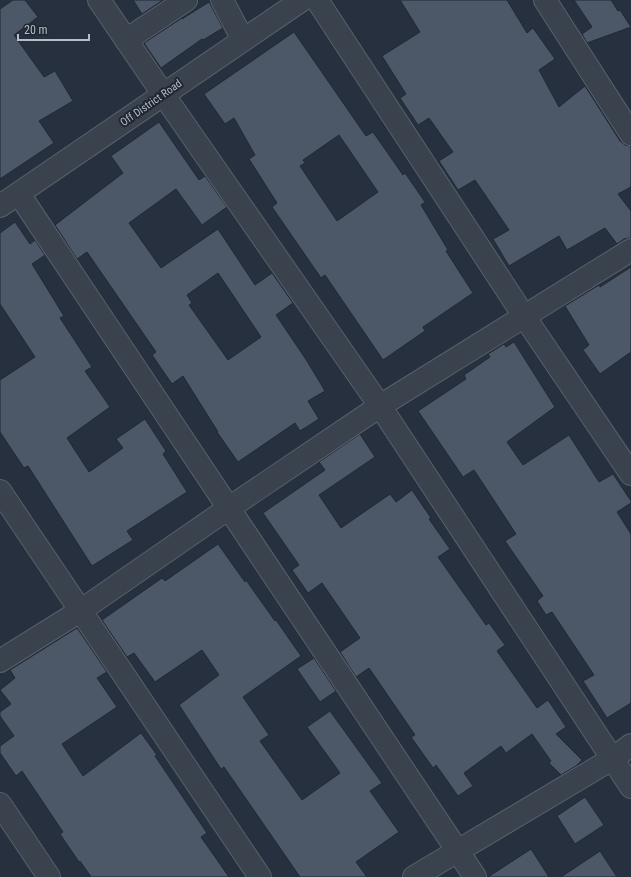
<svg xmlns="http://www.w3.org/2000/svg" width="631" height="877" viewBox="0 0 631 877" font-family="'Roboto Condensed',sans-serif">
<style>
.building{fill:#4c5767;stroke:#212935;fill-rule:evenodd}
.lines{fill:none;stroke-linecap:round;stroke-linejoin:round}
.street-casing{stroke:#58606c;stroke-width:24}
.street{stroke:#3a424e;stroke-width:22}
.labels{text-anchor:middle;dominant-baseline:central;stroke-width:4;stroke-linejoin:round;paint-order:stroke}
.street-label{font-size:11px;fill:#b6bdc9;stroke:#1f2733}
</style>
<rect width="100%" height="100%" fill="#26303e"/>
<g class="building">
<path d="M13,0H25L38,17L14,35L44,77L55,71L73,101L39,121L54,143L0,179V9Z"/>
<path d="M133,0H163L142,14Z"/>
<path d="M400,0H507L527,33L533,28L555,59L539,70L559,107L585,86L620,141L625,145L631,146V187L618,194L631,211V238L624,239L617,244L605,228L567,250L559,236L509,266L493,239L509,230L475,180L458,190L439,161L453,152L429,118L418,125L400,98L406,94L382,56L420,32Z"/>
<path d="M574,0H611L618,11L620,10L631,27L587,43L582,34L592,27Z"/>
<path d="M209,2L223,28L203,40L202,39L161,68L144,43L182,18V19Z"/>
<path d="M294,32L366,136L373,132L403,175L405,173L425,202L421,205L448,250L446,251L473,293L423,327L425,331L383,360L325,275L321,278L272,207L277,203L249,159L255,155L234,118L225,124L204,94ZM339,135L378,192L337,221L300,166L305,163L303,160Z"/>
<path d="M159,122L199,180L205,176L227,207L202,225L176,189L129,223L161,268L218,229L255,285L272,273L293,303L276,315L307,361L325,391L308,401L319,419L300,431L295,423L238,462L217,432H218L183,376L172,384L152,355L156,352L87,252L77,259L55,225L123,173L111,156ZM218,273L261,337L228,360L189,305L192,303L187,295Z"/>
<path d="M15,222L30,244L35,240L45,255L32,264L64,316L60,318L92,367L85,371L110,407L67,438L89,472L123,448L116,439L145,419L166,451L163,454L187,492L127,531L133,540L92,566L28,466L24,468L0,432V380L35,357L0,304V233Z"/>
<path d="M631,267V352L600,374L583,350L589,345L565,306L599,285L600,287Z"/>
<path d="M514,342L555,407L507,442L523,465L569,435L599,482L613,474L631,501V503L617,512L631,534V703L607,718L583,681L594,675L552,612L546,615L537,601L543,596L505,541L516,534L474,470L463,477L418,411L466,379L464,375L490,357L488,354L504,344L506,347Z"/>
<path d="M360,434L375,457L319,495L341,528L390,494L396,502L412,490L431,518L429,519L450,549L438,557L486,625L489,623L505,645L497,651L537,708L548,700L566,727L556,734L582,760L576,766L561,775L549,763L551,761L532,734L506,753L501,746L464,773L473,786L458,796L436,765L433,768L411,737L415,735L369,668L356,677L340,652L360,638L322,583L308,593L292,570L299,565L263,513L325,470L319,462Z"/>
<path d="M218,544L245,582L246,580L275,621L276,620L301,656L243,697L269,735L260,741L302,800L340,773L307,727L330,711L382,783L370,791L399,832L356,862L367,877H300L224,767L221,769L179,705L219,675L202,650L155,682L134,653L127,657L102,620L162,578L165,581Z"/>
<path d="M77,628L107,672L97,678L117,707L62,744L83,776L141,733L157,755L155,756L207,833L201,837L229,877H91L80,861L79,862L60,834L63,832L22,771L16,776L0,753V746L14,736L0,716V712L11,704L0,690L15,678L10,670Z"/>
<path d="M314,658L336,691L320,702L297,669Z"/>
<path d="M585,797L604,825L575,844L557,816Z"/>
<path d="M531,849L549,877H488Z"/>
<path d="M600,851L617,877H561Z"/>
</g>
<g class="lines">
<defs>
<g id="street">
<path d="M99,0L163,94L380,406L631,787"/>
<path d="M222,0L243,40"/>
<path d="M317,0L524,316L631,474"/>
<path d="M545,0L631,134"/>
<path d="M126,40L186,0"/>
<path d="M19,194L475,877"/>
<path d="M0,206L302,0"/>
<path d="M0,491L260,877"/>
<path d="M0,661L80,611L229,508L380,406L631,250"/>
<path d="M0,804L49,877"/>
<path d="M414,877L612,759L631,745"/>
</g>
</defs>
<use href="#street" class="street-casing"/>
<use href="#street" class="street"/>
</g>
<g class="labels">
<g class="street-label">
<text transform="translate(151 103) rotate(-35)">Off District Road</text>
</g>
</g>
<path d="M18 34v6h71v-6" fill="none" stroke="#b6bdc9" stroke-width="2"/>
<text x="24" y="34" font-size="12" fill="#b6bdc9" stroke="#1f2733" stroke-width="3" paint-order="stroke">20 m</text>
</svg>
